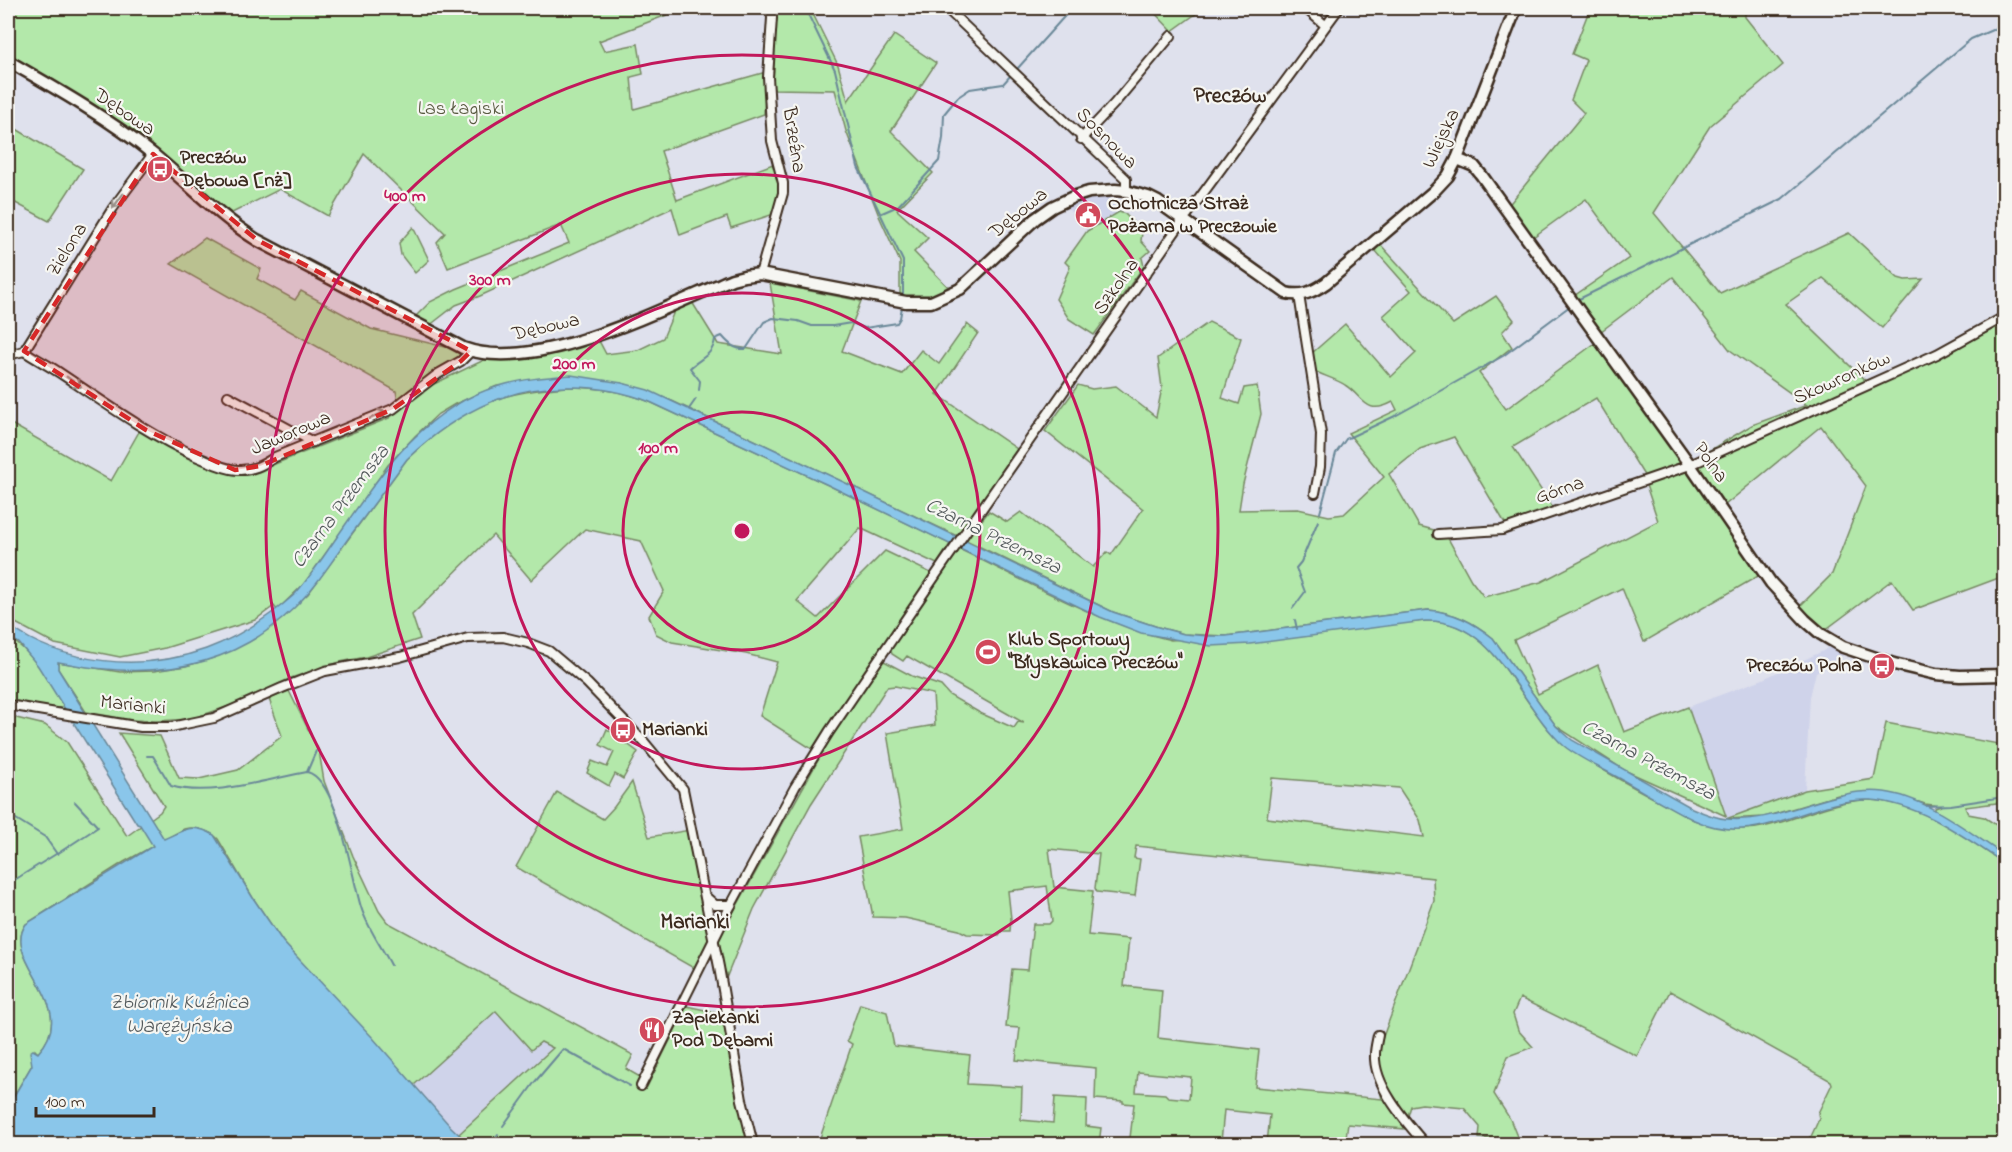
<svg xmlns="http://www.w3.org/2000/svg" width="2012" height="1152" viewBox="0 0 2012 1152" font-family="'Indie Flower',sans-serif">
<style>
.built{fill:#cfd3ea}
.green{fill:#b3e8aa;stroke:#778964;stroke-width:1.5;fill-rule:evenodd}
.water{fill:#8ac6ea;stroke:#6a8898;stroke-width:1.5}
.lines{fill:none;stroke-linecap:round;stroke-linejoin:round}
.stream{stroke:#6a8898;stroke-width:2}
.street-casing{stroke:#3b2a1e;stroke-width:12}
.secondary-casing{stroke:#3b2a1e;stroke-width:15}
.street{stroke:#f6f6f2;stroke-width:8}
.secondary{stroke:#f6f6f2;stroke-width:10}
.oneway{stroke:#989088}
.marked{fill:#d62828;fill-opacity:0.2;stroke:#d62828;stroke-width:4.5;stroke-dasharray:12 8;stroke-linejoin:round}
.ring{fill:none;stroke:#c2185b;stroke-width:3}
.labels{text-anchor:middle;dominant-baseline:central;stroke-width:4.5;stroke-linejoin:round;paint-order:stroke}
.park-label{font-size:20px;fill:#595a41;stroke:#f6f6f2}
.street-label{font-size:20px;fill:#3b2a1e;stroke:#f6f6f2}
.poi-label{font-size:20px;font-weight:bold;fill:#3b2a1e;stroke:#f6f6f2;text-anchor:start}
.water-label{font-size:21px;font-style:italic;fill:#53595b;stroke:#f6f6f2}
.neighbourhood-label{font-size:21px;font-weight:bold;fill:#3b2a1e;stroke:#f6f6f2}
.quarter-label{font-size:22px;font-weight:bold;fill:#3b2a1e;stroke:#f6f6f2}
.centre{fill:#c2185b;stroke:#f6f6f2;stroke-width:3}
.ring-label{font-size:18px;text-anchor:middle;font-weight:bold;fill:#c2185b;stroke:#f6f6f2;stroke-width:4.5;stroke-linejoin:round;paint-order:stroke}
</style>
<rect width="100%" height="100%" fill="#dfe1ed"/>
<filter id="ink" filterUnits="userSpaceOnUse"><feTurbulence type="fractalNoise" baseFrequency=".0167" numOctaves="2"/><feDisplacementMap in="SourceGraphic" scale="12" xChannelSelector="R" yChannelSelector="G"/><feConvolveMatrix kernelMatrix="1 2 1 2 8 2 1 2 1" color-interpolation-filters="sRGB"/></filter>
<g filter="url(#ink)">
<g class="built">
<path d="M1106,194L1119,212L1087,231L1065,205L1073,201Z"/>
<path d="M1832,644L1847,653L1816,672L1810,697L1805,790L1728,820L1688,707L1763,679L1823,651Z"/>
<path d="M496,1011L531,1050L542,1042L553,1048L447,1144L385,1112Z"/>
</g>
<g class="green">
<path d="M8,8H685L599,41L604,51L638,44L643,74L631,77L634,109L766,72L764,114L661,151L677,200L773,164L779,188L774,214L731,228L727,217L680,235L672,208L480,296L456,305L429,326L413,319L430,302L456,289L569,243L561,225L448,268L437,242L445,233L364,154L328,216L280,189L230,214L131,129L8,55Z"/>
<path d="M780,8H810L838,65L848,101L894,35L936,63L891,131L933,173L897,210L928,238L914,252L951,290L918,300L900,298V262L879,216L846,131L835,90L773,89L775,10Z"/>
<path d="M1150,8H1204L1172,31Z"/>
<path d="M1590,8H1745V17L1783,65L1710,126L1654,213L1720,293L1849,233L1898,278L1905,280L1923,279L1882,328L1823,278L1786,304L1873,388L2004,324V576L1913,610L1892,580L1825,630L1800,606L1832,574L1866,486L1821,426L1725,505L1690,462L1752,425L1807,405L1730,350L1673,277L1596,335L1571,298L1629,258L1586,199L1529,240L1507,207L1584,113L1571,100L1586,60L1572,54Z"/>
<path d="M8,124L83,169L49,221L8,199Z"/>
<path d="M1119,212L1125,214L1142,232L1141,241L1150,251L1142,258L1144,266L1094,335L1069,319L1056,299L1070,267L1065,262L1087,231Z"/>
<path d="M413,227L429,260L415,273L401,255L399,243Z"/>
<path d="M205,238L261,269L257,279L295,300L301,291L371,329L462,351L457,359L398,402L396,391L171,264Z"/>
<path d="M1379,243L1453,324L1496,296L1514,320L1502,332L1512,347L1479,373L1506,409L1598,341L1682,462L1645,477L1596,398L1513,447L1553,508L1506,525L1454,437L1420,449L1389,474L1419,526L1445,533L1471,580L1484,597L1541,582L1658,521L1645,482L1687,471L1760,575L1644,642L1622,588L1514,640L1538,694L1598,665L1624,732L1688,707L1726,816L1624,770L1556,726L1493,638C1473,622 1454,612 1428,610L1226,636L1184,634L1158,627L1113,612L966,540L989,511L1007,522L1021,512L1093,567L1107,552L1111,555L1143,509L1045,431L1078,385L1092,389L1116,386L1156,417L1162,388L1158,358L1209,322L1241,338L1222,398L1239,404L1244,388L1257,386L1261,414L1243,484L1239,510L1298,509L1329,516L1344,514L1384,477L1348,433L1397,410L1393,402C1365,417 1364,397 1345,385C1336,379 1324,376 1314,371L1311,354L1345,324L1391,377L1416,353L1383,316L1411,291L1374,249Z"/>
<path d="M770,283L861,301L842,351L902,374L921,350L939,364L967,324L978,333L937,394L1017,449L957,536L672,401L622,383L497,386L455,404L438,414L415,436L388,465L304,584L277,610L274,606L255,620L165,648L120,657L55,644L8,619V422L111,481L140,430L184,454L224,472L260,470L389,418L434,384L484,360L528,358L598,339L606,354L638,350L663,338L673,314L672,310L692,302L718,344L782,354Z"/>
<path d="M566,387C594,387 623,391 650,402L828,485L950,544L937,564L860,528L797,601L818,618L885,551L931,573L812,749L760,716L777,662L746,654L672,642L656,634L649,616L664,591L641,541L585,529L531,580L493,535L412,615L420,639L366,657L340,662L291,678L238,703L191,719L156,721L132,720L86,712L58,669V662L120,672L154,671L186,666L213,658L254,639L308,594L407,459C431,436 461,413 492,401C515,392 541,389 566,387Z"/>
<path d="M959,549C1026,581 1098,623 1171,640L1426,621C1482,619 1507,674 1536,713C1541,720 1546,728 1553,734C1593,769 1648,794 1694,820C1717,828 1743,832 1767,826C1801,818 1832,800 1869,800C1919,801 1964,837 2004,863V1144H1946L1939,1141L1937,1144H1816L1809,1141L1819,1119L1818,1113L1832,1084L1831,1081L1670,991L1637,1056L1520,998L1513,1014L1518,1030L1533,1047L1508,1056L1494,1094L1510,1119L1520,1144H1501L1499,1140L1479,1138L1480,1127L1464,1108L1422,1104L1411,1106L1408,1116L1417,1130L1348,1124L1345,1144H1267L1270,1115L1224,1110L1221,1142L1247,1144H1168V1142L1130,1138L1134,1104L1123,1103V1101L1095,1099L1096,1068L1016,1060L1020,1028L1006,1027L1012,969L1028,970L1033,924H1049L1052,921L1047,886L1008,891L1011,919L1010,931H1002L999,935L967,934L959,930L905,918L873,917L858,837L903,829L887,733L935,725L933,694L895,686L887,687L811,804L754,909L727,976L721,960L718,940L840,721L880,661H884L912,676L941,686L949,695L980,713L1014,728L1018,722L1024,723L907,656L903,661L892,654L890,648ZM1272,778L1399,788L1420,820L1424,837L1267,818ZM1136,846L1433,878L1434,901L1378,1050L1375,1070L1382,1099L1255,1087L1259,1050L1158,1038L1162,990L1124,986L1129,939L1088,935L1093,891L1054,887L1049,849L1099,854L1095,888L1097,892L1135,896L1140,859L1134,858ZM1138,1072L1191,1077L1189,1099L1168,1097L1165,1094L1136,1092Z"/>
<path d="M8,637C35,653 49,683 65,709L8,702Z"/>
<path d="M289,691L319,751L324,781L353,856L379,911L387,922L633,1055L626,1069L640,1077V1083L647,1087L687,1006L723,1014L749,1144H469L459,1134L553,1048L541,1042L531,1050L496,1011L414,1085L283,942L253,898L218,839C211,831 195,826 184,829L124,862L26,924C0,960 83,1005 38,1053L35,1050L32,1065L8,1106V716L45,725L67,742L127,836L160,812L164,806L119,733L160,736L179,778L199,779L238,770L282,736L269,699Z"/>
<path d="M1886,723L2004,745V802L1965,807L1968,814L1984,817L2004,830V855L1935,812V808L1941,806L1925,804L1919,802L1838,795L1764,817L1726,819L1805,790L1874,779Z"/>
<path d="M607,729L638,752L623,779L615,774L609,786L587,773L592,761L607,767L614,752L600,745Z"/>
<path d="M632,782L649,837L690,830L710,937L697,970L516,867L557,792L603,819L614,807Z"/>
<path d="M860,1004L887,1012L894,1046L970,1055L967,1084L1022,1087L1021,1120L1053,1123L1055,1097L1087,1099L1086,1126L1101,1128L1099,1144H818L852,1044L847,1041Z"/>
</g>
<path class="water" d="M571,375L622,383L648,390L852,486L1113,612L1158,627L1184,634L1209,636H1226L1428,610C1454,612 1473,622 1493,638L1556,726L1572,740L1692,808C1703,813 1715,818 1727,819C1781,824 1830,786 1884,792C1926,797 1969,832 2004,855V863C1964,837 1921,804 1871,800C1808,797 1760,850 1694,820C1669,808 1644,792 1619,778C1601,768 1580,759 1564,746C1519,706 1496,618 1425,621L1250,644L1211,646L1141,633L1100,617L828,485L650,402C603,383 538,381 491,402C460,415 431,436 407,459C388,485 369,511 350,536C332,561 316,587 294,608C230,671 148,680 64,663L58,662V669L164,839C185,830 192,822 214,835L253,898L283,942L373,1038L450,1126L469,1144H8V1106L32,1065L30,1052L33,1050L38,1053C83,1005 0,960 26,924L153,846L140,825L137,824L38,666L19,643L8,637V625C63,665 142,672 206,649C239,637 268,618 295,594C312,575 326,553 341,531C382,472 425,407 499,386C522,379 546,377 571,375Z"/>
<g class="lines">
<g class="stream">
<path d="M805,8L835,70L858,167L903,261V296"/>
<path d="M1018,68L1072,8"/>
<path d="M882,213L898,206L939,161L943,138L944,114L958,97L970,89L1003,84L1011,75"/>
<path d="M1579,299L1782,199L1971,39L2004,25"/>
<path d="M699,390L700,381L690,368C700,358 713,356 715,339L722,336C729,344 735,350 746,349L764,322L773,318L798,321L812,326H833L851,323L865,328L897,323L900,318L902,307"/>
<path d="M689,409L696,399"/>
<path d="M1320,513L1336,453L1346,439L1395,416L1503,356L1570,306"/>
<path d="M1293,608L1305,592L1296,568L1301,562L1318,521"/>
<path d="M1295,620L1297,629"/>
<path d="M147,756H153L171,786C209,798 268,779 307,772C338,779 352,879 361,907C367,927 381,946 391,965"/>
<path d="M307,772L316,751"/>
<path d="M1927,806L1951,805L2004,797"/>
<path d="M8,814L45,837L57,854L98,827L75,802"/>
<path d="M8,884L56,854"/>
<path d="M503,1126L534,1083L563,1049L630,1086"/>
<path d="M491,1144L498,1134"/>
</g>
<defs>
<g id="street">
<path d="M946,8L1126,179V191"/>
<path d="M1305,8L1325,25"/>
<path d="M1081,139L1114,104L1171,36"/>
<path d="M760,274L783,193V183L772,141L768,77L772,18L771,8"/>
<path d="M1299,295L1321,434L1320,467L1315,493"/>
<path d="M24,351C36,359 48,365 60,373C105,403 148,434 198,457C210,462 223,469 237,470C252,471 263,465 275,457L393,409L438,374L461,361L471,351"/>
<path d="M8,355L24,351L113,208L153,154"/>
<path d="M228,396L313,442"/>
<path d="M1438,534L1502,530L1690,465L1937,354L2004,317"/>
<path d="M8,705L141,727H171L214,718L282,688L325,671L400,657L468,638L503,637L528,643L549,651L587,683L645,743L683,789L719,967L742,1100L753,1144"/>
<path d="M706,897L715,905H731"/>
<path d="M1378,1035C1377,1041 1375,1048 1375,1054C1373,1085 1406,1122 1425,1144"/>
<path d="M641,1086L731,905L795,787L829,732L944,563L1179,226L1339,8"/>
</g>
<g id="secondary">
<path d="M8,61C57,89 111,120 154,155C189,184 219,216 257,240L463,348C536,375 663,308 732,279L744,276L760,274L906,302H931L960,289L1035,219L1052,207L1073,197L1089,192L1115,190L1126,191L1148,197L1158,202L1286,293C1302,297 1313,292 1326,283L1434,191L1448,176L1457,159L1516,8"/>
<path d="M1457,159L1474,166L1482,176L1690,465L1771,583L1805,620L1821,634L1843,647L1894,664L1936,674L1960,676L2004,675"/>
</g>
</defs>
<use href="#street" class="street-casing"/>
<use href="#secondary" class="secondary-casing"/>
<use href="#street" class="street"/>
<use href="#secondary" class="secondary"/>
</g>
<defs><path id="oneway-shaft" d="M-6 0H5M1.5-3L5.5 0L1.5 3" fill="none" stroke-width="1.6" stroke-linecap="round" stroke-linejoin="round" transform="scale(1.5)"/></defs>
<g class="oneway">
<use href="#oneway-shaft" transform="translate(118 201) rotate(126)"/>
<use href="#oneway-shaft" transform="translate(74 382) rotate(35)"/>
<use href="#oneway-shaft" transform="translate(378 415) rotate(-24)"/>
</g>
</g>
<path class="marked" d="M153,154L257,240L471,351L461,361L393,409L260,466L235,470L146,430L24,351Z"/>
<g class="ring">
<circle cx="742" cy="531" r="119"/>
<circle cx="742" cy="531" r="238"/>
<circle cx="742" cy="531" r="357"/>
<circle cx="742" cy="531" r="476"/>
</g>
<defs>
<symbol id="bus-disc" viewBox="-11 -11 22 22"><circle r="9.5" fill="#d1495b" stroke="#f6f6f2"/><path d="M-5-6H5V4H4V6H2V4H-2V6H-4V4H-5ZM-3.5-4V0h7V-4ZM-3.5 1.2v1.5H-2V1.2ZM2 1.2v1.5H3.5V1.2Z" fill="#fff"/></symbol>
<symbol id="civic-disc" viewBox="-11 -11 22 22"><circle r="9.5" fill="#d1495b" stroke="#f6f6f2"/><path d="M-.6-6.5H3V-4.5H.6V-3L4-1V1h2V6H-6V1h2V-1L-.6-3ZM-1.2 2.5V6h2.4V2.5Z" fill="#fff"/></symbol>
<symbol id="stadium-disc" viewBox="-11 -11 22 22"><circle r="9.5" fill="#d1495b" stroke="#f6f6f2"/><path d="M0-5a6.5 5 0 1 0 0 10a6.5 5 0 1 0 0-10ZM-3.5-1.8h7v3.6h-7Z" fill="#fff"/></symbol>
<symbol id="restaurant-disc" viewBox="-11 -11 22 22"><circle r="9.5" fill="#d1495b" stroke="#f6f6f2"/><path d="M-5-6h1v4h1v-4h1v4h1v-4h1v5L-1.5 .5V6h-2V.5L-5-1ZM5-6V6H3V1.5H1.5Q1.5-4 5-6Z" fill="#fff"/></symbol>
</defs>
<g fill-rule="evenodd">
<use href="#bus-disc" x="145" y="154" width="30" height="30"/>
<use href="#civic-disc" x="1073" y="200" width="30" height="30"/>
<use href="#stadium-disc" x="973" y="637" width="30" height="30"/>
<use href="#bus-disc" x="1867" y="651" width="30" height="30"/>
<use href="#bus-disc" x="608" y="715" width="30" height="30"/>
<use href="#restaurant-disc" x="637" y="1015" width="30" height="30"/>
</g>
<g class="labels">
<g class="park-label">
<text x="461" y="109">Las Łagiski</text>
</g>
<g class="street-label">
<text transform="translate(124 113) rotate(34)">Dębowa</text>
<text transform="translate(1106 139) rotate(45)">Sosnowa</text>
<text transform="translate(1442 139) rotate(-65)">Wiejska</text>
<text transform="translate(793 140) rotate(81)">Brzeźna</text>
<text transform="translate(1019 214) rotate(-39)">Dębowa</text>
<text transform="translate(68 250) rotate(-58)">Zielona</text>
<text transform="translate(1117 287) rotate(-55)">Szkolna</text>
<text transform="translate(546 328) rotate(-13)">Dębowa</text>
<text transform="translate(1842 379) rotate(-24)">Skowronków</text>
<text transform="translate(291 434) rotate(-23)">Jaworowa</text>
<text transform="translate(1710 463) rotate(55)">Polna</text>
<text transform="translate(1560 491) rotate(-19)">Górna</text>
<text transform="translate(133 706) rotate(6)">Marianki</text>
</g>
<g class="poi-label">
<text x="180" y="158">Preczów<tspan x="180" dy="23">Dębowa [nż]</tspan></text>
<text x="1108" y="204">Ochotnicza Straż<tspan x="1108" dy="23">Pożarna w Preczowie</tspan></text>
<text x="1008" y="640">Klub Sportowy<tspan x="1008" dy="23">"Błyskawica Preczów"</tspan></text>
<text x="1862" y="666" text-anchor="end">Preczów Polna</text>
<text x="642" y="730">Marianki</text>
<text x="672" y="1018">Zapiekanki<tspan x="672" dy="23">Pod Dębami</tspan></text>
</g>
<g class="water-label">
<text transform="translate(341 507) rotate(-53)">Czarna Przemsza</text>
<text transform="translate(993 537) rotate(26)">Czarna Przemsza</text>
<text transform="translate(1648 761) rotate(28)">Czarna Przemsza</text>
<text x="179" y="1003">Zbiornik Kuźnica<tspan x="179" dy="24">Warężyńska</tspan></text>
</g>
<g class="neighbourhood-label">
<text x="695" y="923">Marianki</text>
</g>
<g class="quarter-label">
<text x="1230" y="97">Preczów</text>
</g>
</g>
<circle cx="742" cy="531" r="9" class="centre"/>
<g class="ring-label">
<text x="405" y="201">400 m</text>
<text x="490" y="285">300 m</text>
<text x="574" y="369">200 m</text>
<text x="658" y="453">100 m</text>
</g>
<rect width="2012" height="1152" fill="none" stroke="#f6f6f2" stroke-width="30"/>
<rect x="15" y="15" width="1982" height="1122" fill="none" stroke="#3b2a1e" stroke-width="2" filter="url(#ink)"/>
<path d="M36 1107v9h118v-9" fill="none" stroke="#3b2a1e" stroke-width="3"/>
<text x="45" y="1107" font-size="18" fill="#3b2a1e" stroke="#f6f6f2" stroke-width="4.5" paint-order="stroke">100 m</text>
</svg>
